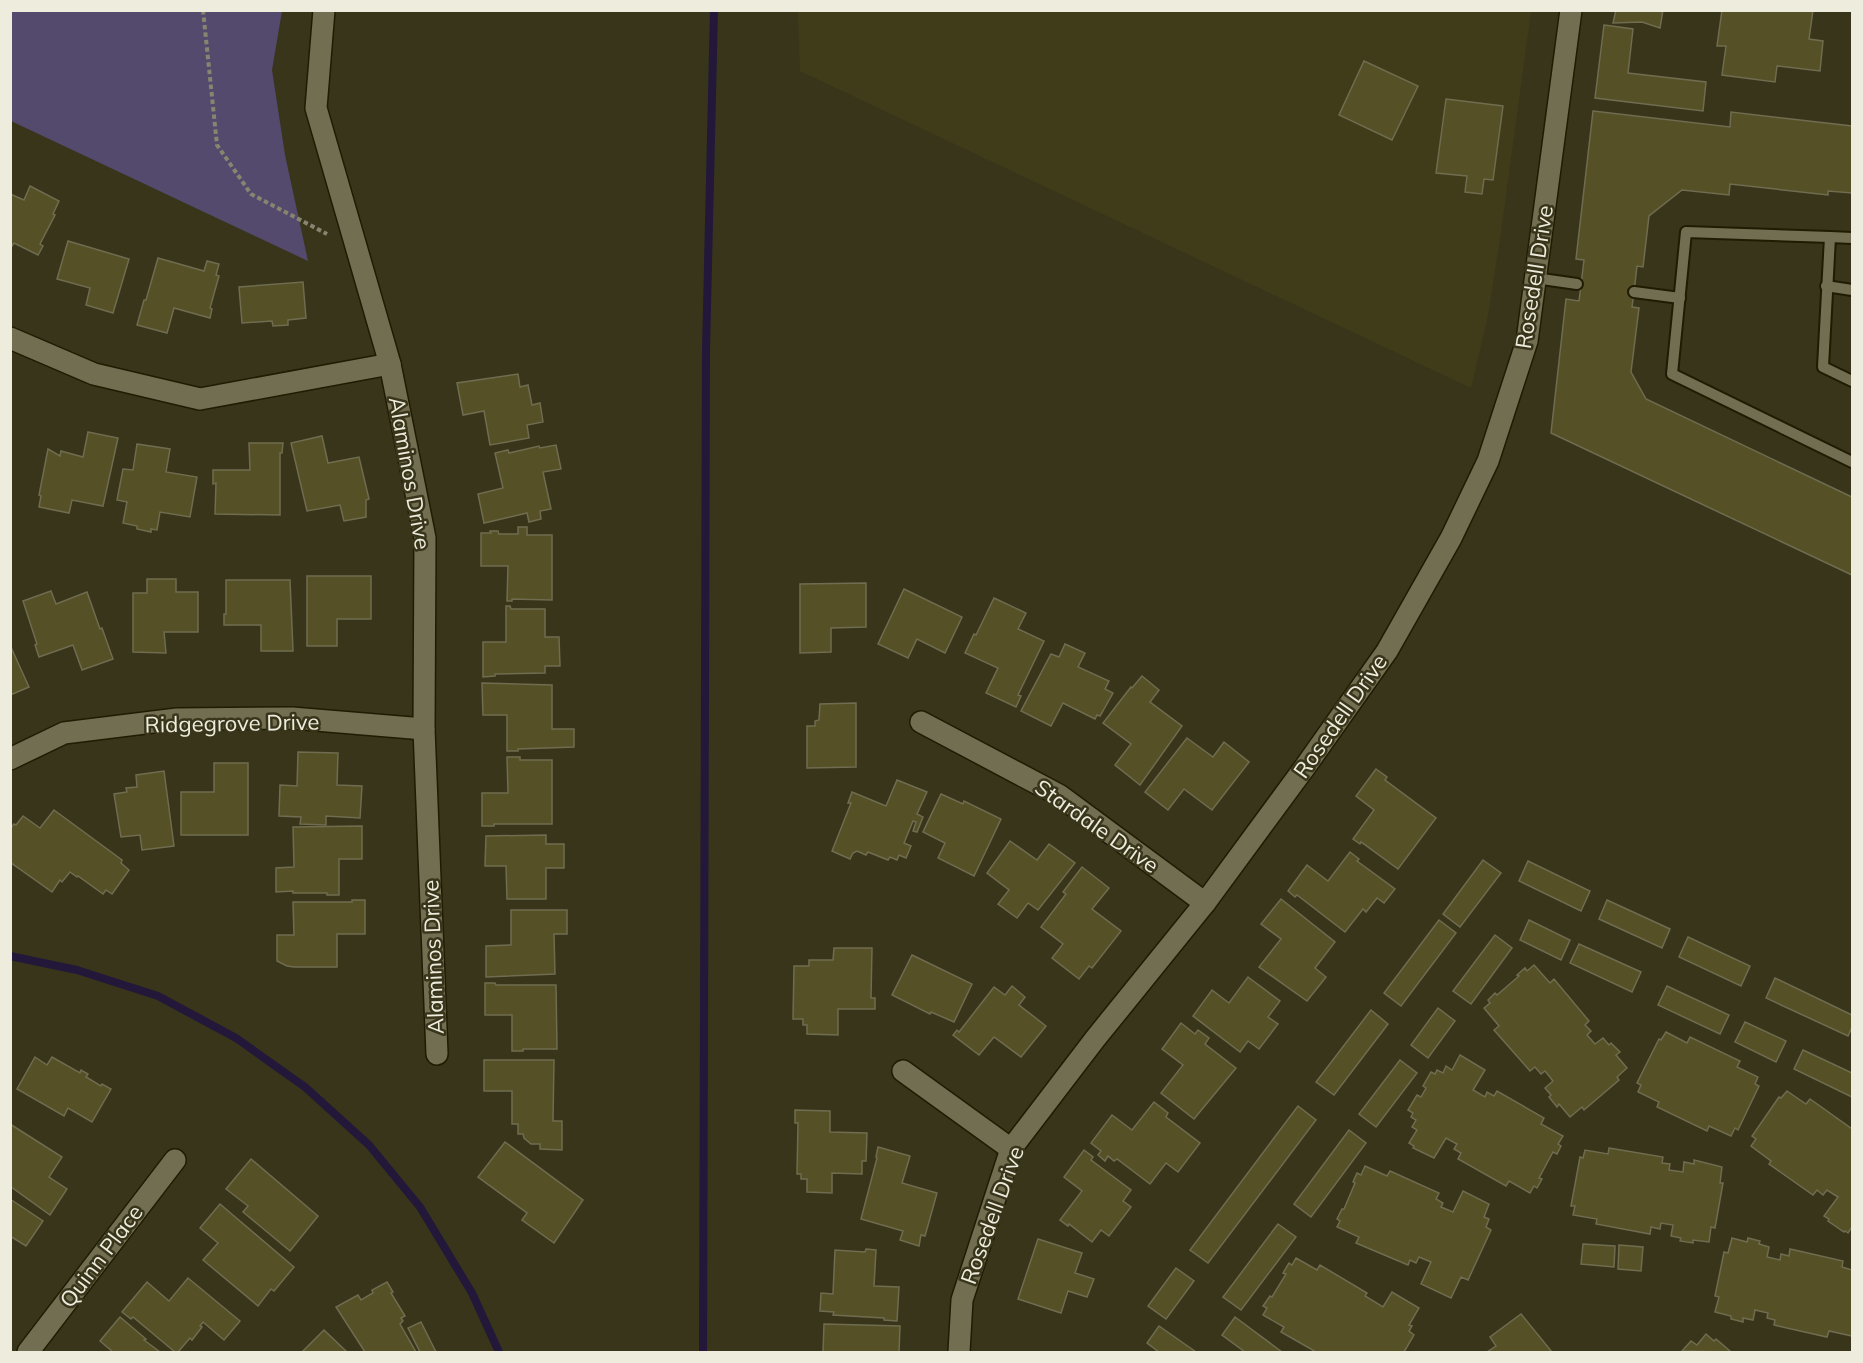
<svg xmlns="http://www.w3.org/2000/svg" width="1863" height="1363" viewBox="0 0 1863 1363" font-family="Mulish,sans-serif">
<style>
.built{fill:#403c19}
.green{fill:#534a6d}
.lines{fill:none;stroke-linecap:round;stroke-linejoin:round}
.stream{stroke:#231839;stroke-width:8}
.building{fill:#555026;stroke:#6f6c50;stroke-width:1.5}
.service-casing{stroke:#201c03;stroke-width:14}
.minor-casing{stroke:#201c03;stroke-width:24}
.path{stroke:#878570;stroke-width:4;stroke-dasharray:4.5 3;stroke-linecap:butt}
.service{stroke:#716e52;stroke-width:10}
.minor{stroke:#716e52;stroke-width:21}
.labels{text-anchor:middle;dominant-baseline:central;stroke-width:5;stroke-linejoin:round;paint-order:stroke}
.street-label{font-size:22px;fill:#eeeddd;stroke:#38351b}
</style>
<rect width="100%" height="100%" fill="#38351b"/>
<path class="built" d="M798,11H1531L1501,232L1488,315L1471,388L800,71Z"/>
<path class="green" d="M11,10L282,11L272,70L285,155L308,261L11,121Z"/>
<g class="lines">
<g class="stream">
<path d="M10,956L77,970L158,996L236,1038L305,1087L369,1145L420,1207L472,1293L499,1352"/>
<path d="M703,1352L706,350L714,10"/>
</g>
</g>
<g class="building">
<path d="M1616,10H1663L1660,28L1642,22L1613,23Z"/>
<path d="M1722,10H1813L1809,39L1823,41L1820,71L1777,66L1775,82L1722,75L1726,46H1717Z"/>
<path d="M1604,25L1633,29L1628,73L1706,82L1703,111L1595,98Z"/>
<path d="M1364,61L1418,86L1392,140L1339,115Z"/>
<path d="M1446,99L1503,106L1493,180L1484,179L1482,194L1465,192L1467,176L1436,173Z"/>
<path d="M1593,111L1730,127L1731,112L1852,126V193L1828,191V195L1730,184L1729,195L1682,190L1649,216L1643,267L1637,266L1634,292L1632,307L1639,308L1631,372L1646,399L1852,497V575L1551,433L1566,299L1579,301L1584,260L1576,259Z"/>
<path d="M30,186L59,201L53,214L55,215L40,244L43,246L38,255L14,243L10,249V194L24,200Z"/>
<path d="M68,241L129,259L113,313L86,305L90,288L57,279Z"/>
<path d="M158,258L204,271L207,261L219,264L216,275L219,276L210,308L212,309L210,318L174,308L167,333L137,325L144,300H146Z"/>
<path d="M303,282L306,318L288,320V325L273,326L272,321L242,323L239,287Z"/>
<path d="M518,374L520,387L528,385L532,405L540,403L543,422L527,425L529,438L490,445L484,411L463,415L457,383Z"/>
<path d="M88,432L118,438L103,506L72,500L69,513L39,507L41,496L39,495L48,449L60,456L61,451L83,457Z"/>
<path d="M322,436L328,463L359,457L369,499L366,500V517L344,521L340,505L307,511L291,443Z"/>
<path d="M249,443H283L282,453H280V515L215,514L216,483L213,484V470H250Z"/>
<path d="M137,444L170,449L166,472L197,477L190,517L160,512L157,530L151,529V532L137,529V526L123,523L127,502L117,500L123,469L133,470Z"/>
<path d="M556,445L561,469L543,472L551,509L540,511L541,519L529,522L527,513L484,523L478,494L503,488L495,453L508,450L509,453L539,446L540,448Z"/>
<path d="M518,527H527V535H552V600L512,599V601H507L508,566H481V533H491L490,531H498L499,534H518Z"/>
<path d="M307,576H371V619H337V646H307Z"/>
<path d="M147,579H176V592H198V632H164L166,653L133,652V593H147Z"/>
<path d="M226,580H290L293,651H261V625H224V614H226Z"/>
<path d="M866,583V627L831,628V652L800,653V584Z"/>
<path d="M904,589L962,617L945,653L917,639L908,658L878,644Z"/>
<path d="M51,591L56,604L87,592L100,629L102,628L113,659L82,670L73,645L39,657L35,645L37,644L23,601Z"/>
<path d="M994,598L1026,613L1018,629L1044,641L1018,695L1021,696L1016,707L986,693L998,668L965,653L974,634L976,635Z"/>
<path d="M506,606H510L511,609H545V637H559L560,666H545V673L495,674V676L483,677V642H506Z"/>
<path d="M1065,644L1085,653L1078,667L1109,681L1105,689L1113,693L1100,716L1097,715L1095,719L1063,703L1051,726L1021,711L1051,654L1059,657Z"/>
<path d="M10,645L29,687L10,695Z"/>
<path d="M1142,676L1159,690L1150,702L1182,726L1140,785L1115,765L1131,744L1103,723L1131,687L1132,688Z"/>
<path d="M482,683L552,685V729H574V747L518,749V751H507V715H483Z"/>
<path d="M856,703V767L807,768V726H815V721L819,720L820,704Z"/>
<path d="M1187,738L1213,757L1224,742L1249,762L1212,810L1184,789L1168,810L1145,792Z"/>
<path d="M298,752L338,753L337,785L362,786L360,818L326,816V825L300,824L301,817L279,816L280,785L297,786Z"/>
<path d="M507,757H520V760H552V824H494V826H482V793H508Z"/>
<path d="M214,763H248V835H181V792H214Z"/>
<path d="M1376,769L1387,777L1385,780L1436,818L1398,869L1361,842L1360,844L1353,839L1374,810L1356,796Z"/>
<path d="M164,771L174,846L142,850L140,835L121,837L114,794L127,792L126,788L137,787L136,775Z"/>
<path d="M897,780L927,792L917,814L923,817L917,832L913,831L916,822L913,821L904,843L911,846L906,858L899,855L897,860L890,857L888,860L868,852L866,855L857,851L853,853L850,859L832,851L851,803H848L852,792L886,806Z"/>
<path d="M941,794L963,804L964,801L1001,819L974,876L938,858L945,843L923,832Z"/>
<path d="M54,810L122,860L121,863L129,870L112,894L106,890L103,894L78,876L77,877L70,872L62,882L60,880L52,892L10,862V829L14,824L16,825L23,816L40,828Z"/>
<path d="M362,826V859H339V895H327V893H293V891L276,892V868L294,867L293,827Z"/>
<path d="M546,835V844H564V868H546V899H507L506,866H485L486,836Z"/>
<path d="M1010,841L1037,860L1049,844L1075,863L1038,910L1028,903L1017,918L998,904L1009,890L987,873Z"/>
<path d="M1350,852L1359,859L1357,861L1395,889L1384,903L1377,898L1366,912L1363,909L1345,932L1297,895L1295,897L1288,891L1307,865L1328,881Z"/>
<path d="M1483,860L1501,873L1460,927L1443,914Z"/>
<path d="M1528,861L1590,891L1581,911L1519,881Z"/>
<path d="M1082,867L1109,888L1092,909L1121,931L1092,968L1089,966L1079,979L1052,958L1063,944L1041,927L1066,894L1063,892Z"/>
<path d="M1281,899L1335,942L1315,968L1326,977L1307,1001L1259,967L1281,939L1261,924Z"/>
<path d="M352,900H365V934H337V967H294L287,966L277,961V935H294L293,902H352Z"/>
<path d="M1607,900L1670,929L1662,948L1599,919Z"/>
<path d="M511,910H567V934H554L555,974L486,977V946L511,945Z"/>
<path d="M1439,920L1456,933L1401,1006L1384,993Z"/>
<path d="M1529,920L1570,940L1561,960L1520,940Z"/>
<path d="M1495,935L1512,948L1471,1004L1453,991Z"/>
<path d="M1688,937L1750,966L1741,986L1679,957Z"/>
<path d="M1579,944L1641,972L1632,992L1570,963Z"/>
<path d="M834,948H872L871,998H875V1009H838V1035L807,1034V1025H803V1019H793L794,966H809V960H833Z"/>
<path d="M912,955L972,984L954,1022L931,1012L930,1014L892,995Z"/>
<path d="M1534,965L1550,983L1554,979L1589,1021L1585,1025L1591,1031L1587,1035L1595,1044L1603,1038L1609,1045L1611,1043L1620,1052L1616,1055L1627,1068L1617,1077L1619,1080L1584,1110L1582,1107L1570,1117L1559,1104L1557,1107L1549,1097L1551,1095L1545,1088L1553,1081L1545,1071L1541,1074L1535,1067L1530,1071L1494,1030L1499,1026L1484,1008L1490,1003L1488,1000L1495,993L1497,995L1519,976L1517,975L1525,968L1527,971Z"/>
<path d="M1248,977L1280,1001L1268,1017L1278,1024L1259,1049L1248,1041L1240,1052L1193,1016L1212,990L1229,1003Z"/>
<path d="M1775,978L1852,1015V1027L1848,1036L1766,998Z"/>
<path d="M485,983H495L496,985H556L557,1049H523V1051H512V1015H485Z"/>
<path d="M1012,986L1025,997L1019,1005L1046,1026L1021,1057L994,1037L979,1055L953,1035L957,1030L959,1032L994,987L1005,995Z"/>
<path d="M1667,986L1729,1015L1720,1034L1658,1005Z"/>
<path d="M1438,1008L1455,1021L1428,1058L1411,1045Z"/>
<path d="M1371,1010L1388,1024L1334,1095L1316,1082Z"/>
<path d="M1745,1022L1786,1041L1776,1062L1735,1042Z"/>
<path d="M1181,1023L1195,1034L1198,1030L1209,1038L1205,1044L1236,1068L1194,1119L1161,1093L1183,1065L1162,1049Z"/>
<path d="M1666,1032L1687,1043L1690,1037L1740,1061L1737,1067L1758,1077L1755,1084L1759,1086L1738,1130L1735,1128L1731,1136L1709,1126L1707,1131L1657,1107L1659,1102L1638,1092L1641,1085L1637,1083L1659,1039L1661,1040Z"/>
<path d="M1803,1050L1852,1073V1097L1794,1069Z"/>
<path d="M1460,1055L1485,1070L1473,1090L1485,1097L1487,1092L1494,1096L1497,1091L1544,1118L1541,1124L1563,1136L1558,1144L1561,1146L1557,1154L1553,1152L1539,1178L1542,1179L1537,1188L1534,1186L1530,1193L1509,1181L1506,1186L1458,1159L1461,1153L1454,1149L1457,1144L1446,1138L1434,1158L1413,1148L1414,1146L1409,1143L1417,1130L1412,1127L1416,1120L1411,1117L1413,1113L1408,1110L1417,1095L1421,1097L1426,1088L1423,1086L1431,1072L1435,1074L1437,1070L1443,1073L1446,1066L1452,1070Z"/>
<path d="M35,1057L47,1065L52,1057L80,1073L81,1070L88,1074L86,1077L101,1086L102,1084L111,1089L92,1122L68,1108L64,1116L17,1089Z"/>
<path d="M484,1060H554L553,1121H562V1150L540,1149V1144H531L524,1138L523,1134H518V1124H512V1091H484Z"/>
<path d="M1400,1060L1417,1073L1376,1127L1359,1114Z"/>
<path d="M1787,1091L1806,1104L1810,1099L1852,1129V1227L1848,1233L1845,1231L1844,1232L1828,1221L1829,1219L1824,1216L1838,1197L1827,1190L1823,1195L1817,1190L1813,1195L1769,1164L1771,1161L1751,1146L1756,1139L1752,1136L1779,1097L1781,1098Z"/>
<path d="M1154,1102L1168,1113L1166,1117L1200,1143L1178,1172L1166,1163L1150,1184L1117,1159L1114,1161L1108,1156L1105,1161L1098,1155L1101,1151L1091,1143L1112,1115L1132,1130Z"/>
<path d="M1298,1106L1316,1120L1208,1263L1190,1250Z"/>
<path d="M795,1110L830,1111V1132L867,1133L866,1161H862V1174L832,1173V1193L807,1192V1179H801V1174H797L798,1123H795Z"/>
<path d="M10,1124L62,1157L49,1177L67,1189L50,1215L10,1186Z"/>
<path d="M1349,1130L1366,1143L1311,1217L1294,1204Z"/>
<path d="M505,1142L583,1200L554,1243L522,1220L527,1213L478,1177Z"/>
<path d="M878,1147L910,1156L902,1183L937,1193L925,1236L921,1235L919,1246L900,1240L903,1231L861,1219L877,1158L876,1157Z"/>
<path d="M1609,1148L1663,1157L1662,1163L1670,1164L1669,1170L1683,1172L1684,1162L1694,1164V1160L1722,1167L1720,1183H1723L1715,1228L1711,1227L1709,1242L1693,1240V1243L1680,1241L1681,1238L1671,1236L1673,1225L1661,1223L1660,1229L1651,1227L1650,1234L1596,1224L1597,1219L1573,1215L1575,1206H1571L1580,1157L1583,1158L1585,1150L1608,1154Z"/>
<path d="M1084,1150L1093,1157L1091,1160L1131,1190L1123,1201L1131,1207L1109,1236L1101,1230L1092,1242L1069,1224L1068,1226L1060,1220L1082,1191L1064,1177Z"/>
<path d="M251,1159L318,1216L290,1251L243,1212L248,1206L226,1189Z"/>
<path d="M1365,1166L1387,1176L1390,1171L1439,1193L1436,1199L1443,1203L1441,1207L1453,1212L1463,1191L1489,1204L1484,1217L1489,1219L1486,1227L1491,1230L1468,1280L1461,1277L1451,1298L1421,1284L1431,1262L1419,1257L1416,1263L1410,1260L1408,1265L1356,1243L1359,1237L1337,1227L1340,1221L1337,1219L1342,1209H1344L1355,1183L1353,1182L1357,1173L1361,1175Z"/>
<path d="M10,1199L43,1221L26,1246L10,1236Z"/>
<path d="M220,1204L294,1267L274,1291L271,1289L258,1306L203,1260L218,1243L200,1228Z"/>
<path d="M1278,1224L1296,1237L1241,1310L1223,1297Z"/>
<path d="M1732,1238L1747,1242L1748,1238L1760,1241L1759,1244L1769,1247L1767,1257L1780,1260L1781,1254L1789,1256L1790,1249L1843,1261L1842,1267L1852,1270V1336L1829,1331L1827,1337L1774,1325L1775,1320L1767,1318L1768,1313L1755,1310L1753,1320L1743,1318V1322L1731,1319V1316L1715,1312L1719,1297L1715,1296L1724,1252L1728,1253Z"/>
<path d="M1038,1239L1082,1253L1075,1273L1094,1279L1087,1297L1068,1291L1061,1313L1018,1299Z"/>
<path d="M1583,1244L1615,1246L1614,1267L1581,1264Z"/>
<path d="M1619,1245L1643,1247L1641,1271L1618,1269Z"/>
<path d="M866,1249L876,1250L874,1286L899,1287L897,1321L884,1320V1318L833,1315L834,1312L820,1311L821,1293L833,1294L835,1250L865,1252Z"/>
<path d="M1296,1258L1317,1270L1320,1265L1367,1293L1365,1296L1383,1307L1392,1292L1419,1308L1409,1325L1412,1326L1409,1331L1414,1335L1404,1352H1316L1281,1332L1284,1327L1263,1315L1267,1308L1263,1306L1270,1296L1272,1297L1286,1274L1283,1273L1289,1263L1292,1265Z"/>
<path d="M1176,1268L1194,1281L1166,1319L1148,1306Z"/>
<path d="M188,1278L240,1321L224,1340L203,1322L200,1326L202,1327L192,1340L190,1338L178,1352H175L133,1317L131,1319L122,1312L147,1282L169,1301Z"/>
<path d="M387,1282L393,1292L391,1293L405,1316L401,1318L403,1321L400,1324L416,1352H365L336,1307L358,1295L361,1300L373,1293L372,1290Z"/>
<path d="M1521,1314L1552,1352H1487L1496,1346L1490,1337Z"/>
<path d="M120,1317L146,1339L144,1340L160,1352H113L100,1341Z"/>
<path d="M1235,1317L1282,1352H1245L1222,1335Z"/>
<path d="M421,1322L436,1352H420L408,1328Z"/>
<path d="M824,1324L900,1326L899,1352H823Z"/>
<path d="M1159,1326L1196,1352H1159L1147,1343Z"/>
<path d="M324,1330L347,1352H302Z"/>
<path d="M1706,1334L1714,1341L1716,1339L1730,1351L1729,1352L1682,1351L1691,1341L1697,1345Z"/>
</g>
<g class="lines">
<defs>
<g id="service">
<path d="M1830,237L1686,232L1672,374L1852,462"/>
<path d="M1852,238L1830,237L1823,367L1852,381"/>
<path d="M1535,278L1577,284"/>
<path d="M1826,286L1852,290"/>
<path d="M1634,292L1680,298"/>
</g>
<g id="minor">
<path d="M324,10L316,108L390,364L425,538L424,729L437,1054"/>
<path d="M10,338L94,374L200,399L390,364"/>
<path d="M921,722L1059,795L1205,903"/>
<path d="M10,759L64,733L177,719L292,718L424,729"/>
<path d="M903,1071L1011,1149"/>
<path d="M28,1352L175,1160"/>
<path d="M959,1352L962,1300L1011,1149L1095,1039L1205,903L1305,767L1387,651L1451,538L1488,461L1527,341L1571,10"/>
</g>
</defs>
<use href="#service" class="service-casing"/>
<use href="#minor" class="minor-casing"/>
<path class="path" d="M203,10L217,145L251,194L327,234"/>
<use href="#service" class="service"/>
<use href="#minor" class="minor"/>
</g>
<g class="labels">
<g class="street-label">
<text transform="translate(1534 277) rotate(-81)">Rosedell Drive</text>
<text transform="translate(410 473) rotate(80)">Alaminos Drive</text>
<text transform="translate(1340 716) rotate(-55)">Rosedell Drive</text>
<text transform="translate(232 723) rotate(-1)">Ridgegrove Drive</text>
<text transform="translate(1097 826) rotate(35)">Stardale Drive</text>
<text transform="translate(433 957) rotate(-92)">Alaminos Drive</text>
<text transform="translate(992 1215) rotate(-70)">Rosedell Drive</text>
<text transform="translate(101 1256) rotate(-53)">Quinn Place</text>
</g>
</g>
<rect width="1863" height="1363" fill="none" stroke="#eeeddd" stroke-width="24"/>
</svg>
